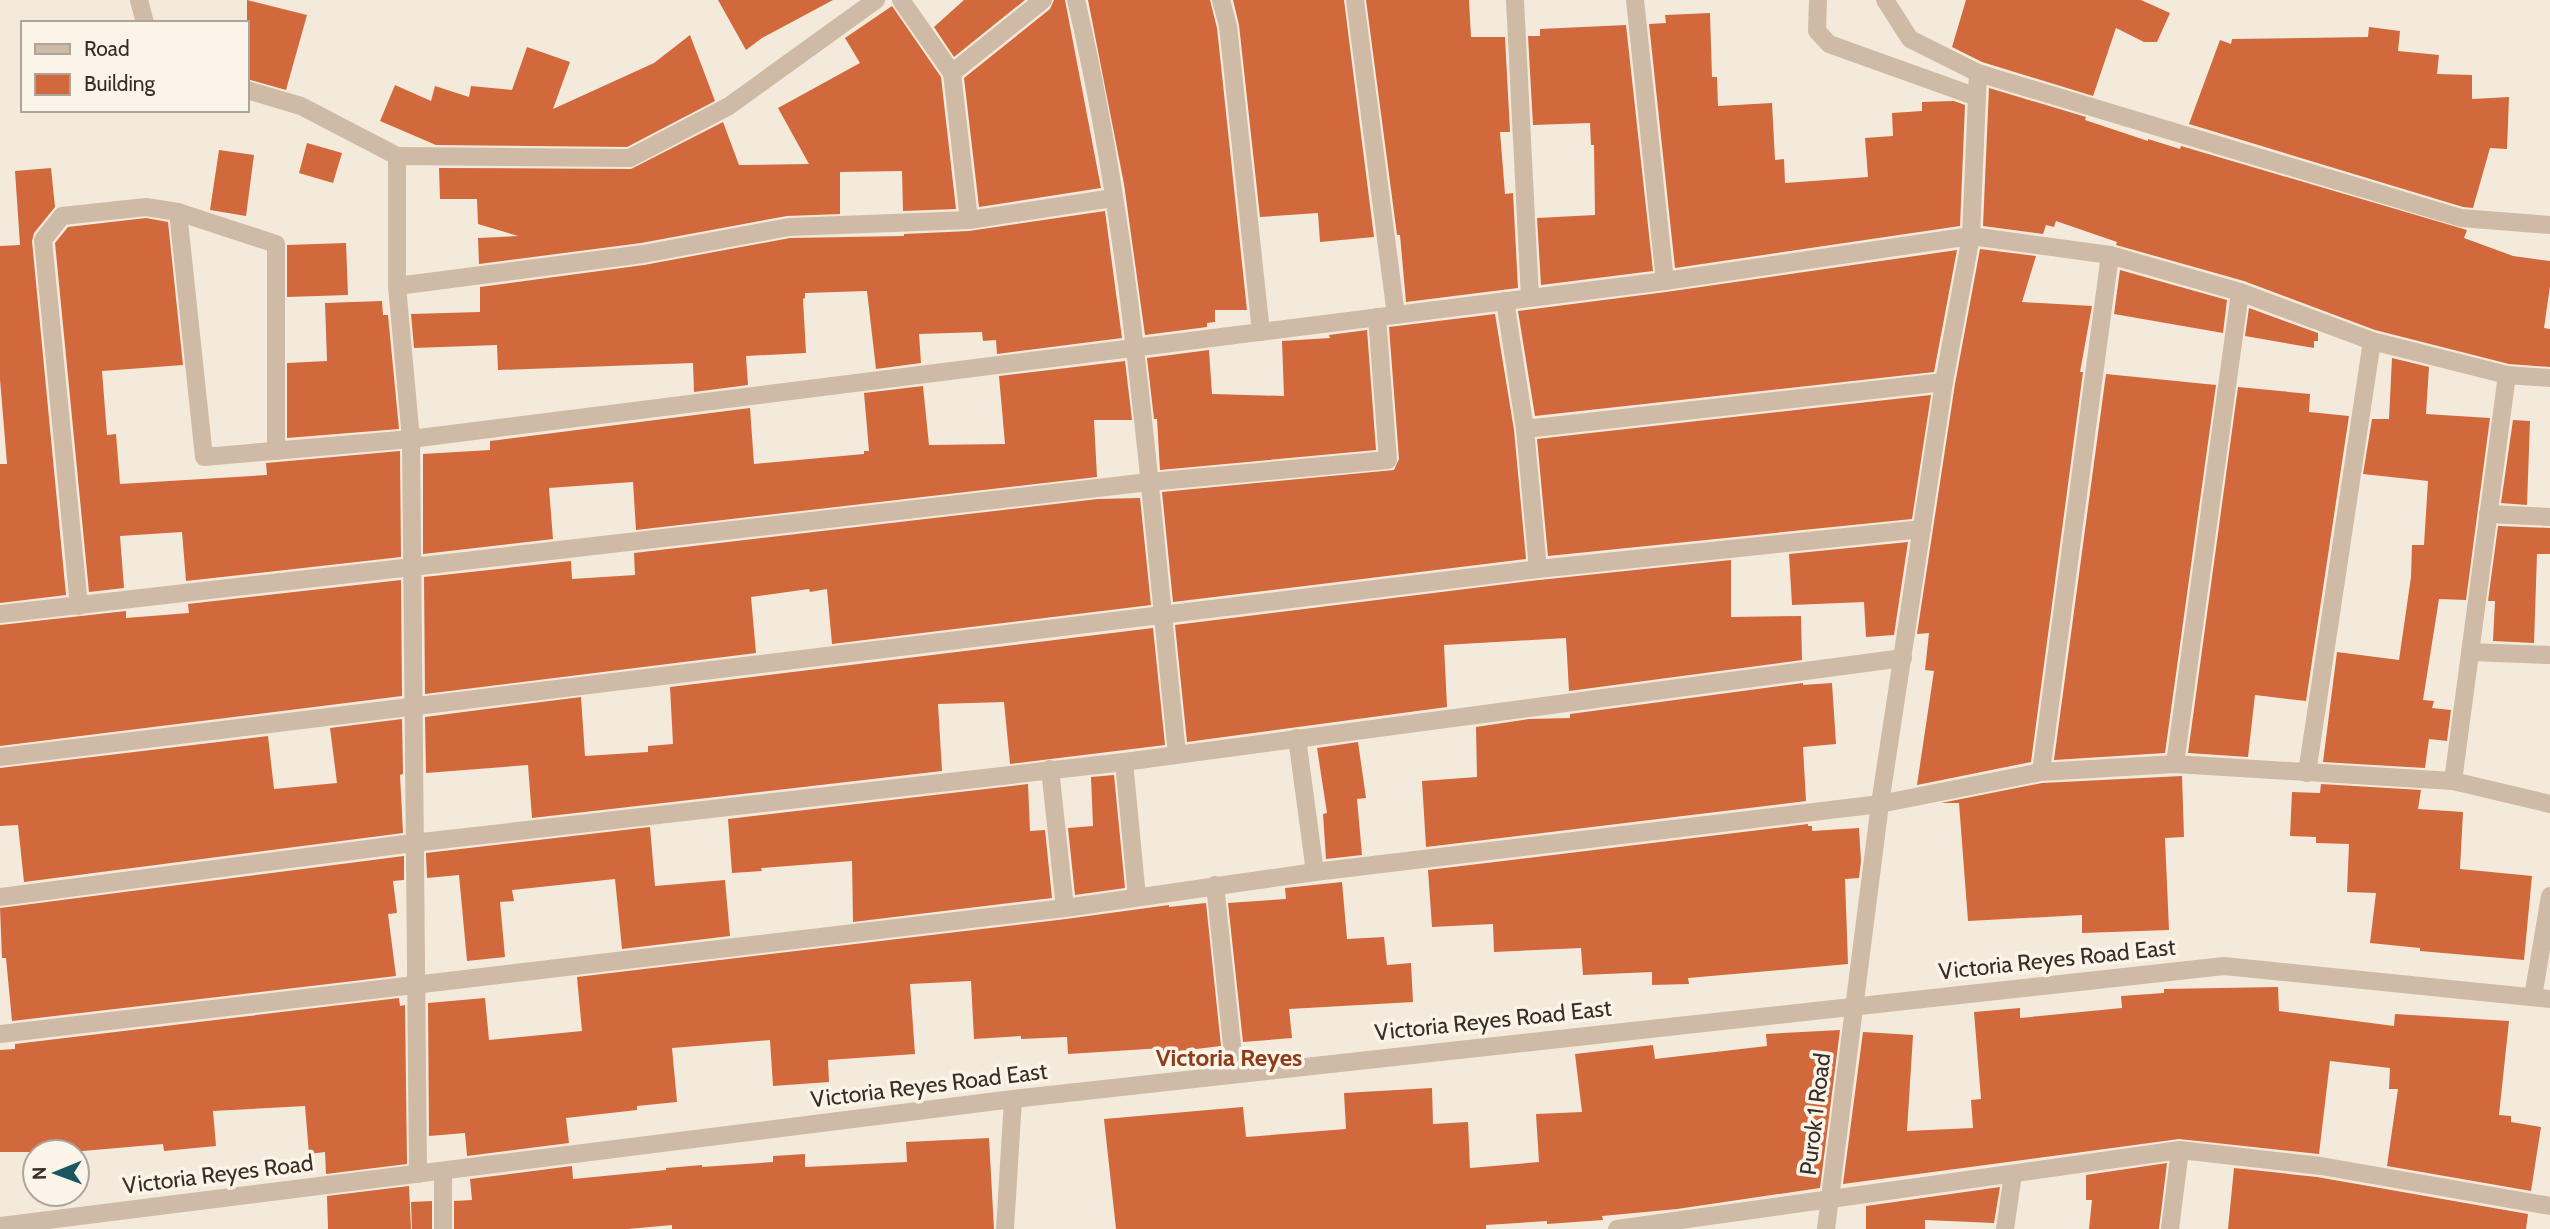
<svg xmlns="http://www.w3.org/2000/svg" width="2550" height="1229" viewBox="0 0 2550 1229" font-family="Cabin,sans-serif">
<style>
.building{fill:#d1693c}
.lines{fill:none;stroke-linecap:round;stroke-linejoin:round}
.service{stroke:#cebaa5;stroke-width:18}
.pedestrian{stroke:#cebaa5;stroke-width:18}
.minor{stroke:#cebaa5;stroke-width:18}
.tertiary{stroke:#cebaa5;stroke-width:18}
.labels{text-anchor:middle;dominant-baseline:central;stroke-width:7;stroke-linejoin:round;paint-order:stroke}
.street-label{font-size:23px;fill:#392e27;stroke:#fbf4e8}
.neighbourhood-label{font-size:24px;font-weight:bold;fill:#903c18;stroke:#fbf4e8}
</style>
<rect width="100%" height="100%" fill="#f4eadb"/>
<g class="building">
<path d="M247,0L307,15L286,90L247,79Z"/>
<path d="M718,0H833L762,38L746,50Z"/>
<path d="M964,0H1025L954,57L934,27Z"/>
<path d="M1054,0H1065L1101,188L979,207L964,78L1050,9Z"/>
<path d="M1088,0H1210L1217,28L1247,310H1215V322L1207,323V327L1145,335L1124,184Z"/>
<path d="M1233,0H1344L1374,237L1320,242L1318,213L1260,217L1239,25Z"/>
<path d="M1366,0H1469L1471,37H1505L1510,132H1500L1505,194L1513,193L1518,288L1406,302L1400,235H1397Z"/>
<path d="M1966,0H2141L2170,13L2157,42H2144L2116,28L2093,96L1982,62L1952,47Z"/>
<path d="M892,6L941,77L956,209L903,211L902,171L840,172V214L787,216L641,243L479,264L478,238L518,236L478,224L477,199H440L439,168L631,169L723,122L739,165L809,164L778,108L860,63L845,38Z"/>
<path d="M1710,13L1712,77H1717L1718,106L1772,103L1775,160L1784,159L1785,183L1868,177L1865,138L1893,136L1892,113L1922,111V102L1954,101L1965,105L1960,226L1675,268L1649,24L1666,23L1665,15Z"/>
<path d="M1626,25L1653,271L1541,285L1537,218L1595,215L1594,145H1591L1590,123L1533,125L1528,36H1540V29Z"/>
<path d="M2369,27L2400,31L2398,51L2439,55L2437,74L2472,75V99L2509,97L2507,149L2490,148L2473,208L2463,207L2189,124L2220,40L2231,44L2232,39L2368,37Z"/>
<path d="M690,35L715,101L627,147L436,145L380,121L395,85L431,101L435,86L469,97L471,86L512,90L527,47L570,62L553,109L654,63Z"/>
<path d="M1989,88L2086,117L2085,120L2148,141V139L2180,149L2181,146L2467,230L2464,238L2513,256L2550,261V286L2544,328L2550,329V367L2509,364L2375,330L2244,281L2116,245L2117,242L2056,221L2054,227L2046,225L2043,234L1983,226Z"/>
<path d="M307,143L342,153L333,183L299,173Z"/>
<path d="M219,150L254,155L246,216L210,210Z"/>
<path d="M51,168L55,207L34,233L32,241L66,595L0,603V464H7L0,379V246L20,245L15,171Z"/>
<path d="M1105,211L1122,338L997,354L996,340L983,341L982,332L919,334L921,363L876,369L867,291L805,293V298L803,299L806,353L746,356L748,385L694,392L693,363L498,370L497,345L414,348L411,314L480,312V287L644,265L790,238L904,236V234L969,231Z"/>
<path d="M146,218L168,222L183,365L102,371L107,435L116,434L120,484L267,475L266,463L400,451L401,557L186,581L182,532L120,536L124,588L89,592L55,243L68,227Z"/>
<path d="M346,243L348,295L287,297V245Z"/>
<path d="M1980,249L2036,256L2022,302L2092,306L2080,372H2083L2031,762L1917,785L1934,671L1925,670L1929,633L1917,634L1955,384Z"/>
<path d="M1957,250L1934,372L1535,416L1518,311L1666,292Z"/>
<path d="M2120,270L2227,300L2223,333L2114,314Z"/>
<path d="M382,301L383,315H388L399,429L287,438V363L327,361L325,303Z"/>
<path d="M2249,308L2318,333V341H2314V348L2245,336Z"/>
<path d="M1495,314L1514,430L1526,559L1173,602L1162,492L1394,470L1399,459L1389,327Z"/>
<path d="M1367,330L1376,450L1160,470L1157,419H1154L1147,358L1209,350L1212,394L1284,396L1282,341L1330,338L1329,335Z"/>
<path d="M2392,358L2429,367L2426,414L2490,418L2466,600L2439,599L2423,700L2434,701L2432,708L2451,710L2447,741L2429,739L2425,768L2323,762L2337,652L2399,660L2411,577L2412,545H2424L2428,481L2363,474L2372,419H2389Z"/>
<path d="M1125,361L1132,420H1094L1097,477L636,530L633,482L549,488L553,539L423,554V454L490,450V441L750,408L754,464L864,454V451H869L864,393L923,386L929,445L1005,444L999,376Z"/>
<path d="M2106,374L2216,385L2165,753L2054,760Z"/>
<path d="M2238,387L2310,394L2309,412L2349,416L2306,701L2255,695L2248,757L2188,753Z"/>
<path d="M1931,395L1912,519L1548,556L1537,439Z"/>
<path d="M2513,420L2530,421L2527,505L2501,503Z"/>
<path d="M1140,498L1151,605L832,644L827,589L810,592L809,589L751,597L756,653L425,694L424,577L571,561L572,579L635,575L634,553L1098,499Z"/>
<path d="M2498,526L2550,528V554H2537L2534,643L2493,641L2495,601H2488Z"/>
<path d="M1908,542L1894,635L1866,637L1864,602L1792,605L1789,554Z"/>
<path d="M1731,560V617L1801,616L1802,660L1569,691L1566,638L1444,645L1447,707L1187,742L1175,625L1539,580Z"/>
<path d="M401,580L402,696L0,746V625L126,611V618L189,613L188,604Z"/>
<path d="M1153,628L1165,745L1010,764L1004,702L938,704L942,771L532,818L528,765L426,773L425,717L581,697L585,756L648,752V746L673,744L670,687Z"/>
<path d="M1803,683V685L1832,683L1836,744L1803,747L1806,801L1426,847L1422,781L1477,777L1476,727L1529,719L1570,718V714Z"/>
<path d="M402,719L403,774L400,775L403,833L24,882L18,825L0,826V768L268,736L274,789L337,783L330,728Z"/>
<path d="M1358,742L1366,798L1357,799L1362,855L1326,859L1323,814L1327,813L1317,748Z"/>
<path d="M1114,775L1125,888L1075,895L1068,828L1093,826L1091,777Z"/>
<path d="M2182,776L2184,837L2165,838L2169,930L2082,933V915L1968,921L1959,803H1941L2042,783Z"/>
<path d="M1028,784L1030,831L1045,830L1052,898L853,922L852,861L761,868L762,871L732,873L728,819Z"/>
<path d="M2321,784L2421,790L2418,809L2463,812L2460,869L2532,876L2524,960L2420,951V948L2370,943L2376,893L2347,892L2349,844L2316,843V837L2290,836L2292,792L2320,793Z"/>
<path d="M1808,824V826H1812V831L1859,828L1861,861L1859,878L1845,879L1848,964L1688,978L1689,984L1652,985V972L1583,975L1581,948L1494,952L1493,924L1432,927L1428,870Z"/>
<path d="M650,827L655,886L725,880L730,936L622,949L615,879L512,890L514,901L500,902L505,957L467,961L459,875L427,878L426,853Z"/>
<path d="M404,856V880L393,881L397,913L388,914L396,976L12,1021L6,958H2L0,908Z"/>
<path d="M1342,882L1347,939L1384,937L1387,965L1411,963L1413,1002L1289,1009L1292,1038L1243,1042L1228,903L1286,899L1285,888Z"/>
<path d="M1206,903L1221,1046L1163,1053V1048L1068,1054L1067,1037L1021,1039V1036L974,1039L971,981L910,984L915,1054L828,1060L829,1082L773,1086L770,1040L672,1048L677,1102L637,1106V1110L566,1118L569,1143L467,1156L465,1133L429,1136L428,1003L485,998L489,1040L582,1031L577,977L1066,919L1169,905V907Z"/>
<path d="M2278,987L2279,1011L2394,1026L2395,1014L2509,1021L2499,1115L2511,1116V1122L2541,1127L2531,1191L2387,1166L2398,1089H2389L2390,1068L2330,1061L2319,1154L2179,1139L1843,1184L1863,1032L1913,1035L1907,1131L1973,1128L1971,1100L1981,1099L1974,1012L2020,1008V1018L2122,1008L2121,996L2164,993V989Z"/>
<path d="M399,998L400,1006L405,1005L407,1164L326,1174L325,1152L309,1154L305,1106L213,1111L216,1146L164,1151L163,1144L71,1152H0V1050L15,1049V1044Z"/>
<path d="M1840,1030L1820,1188L1677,1209L1602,1216L1603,1220L1547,1224V1221L1486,1225V1229H1116L1104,1119L1243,1107L1246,1137L1346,1129L1344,1093L1432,1088L1433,1124L1468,1122L1470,1168L1539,1162L1536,1114L1582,1112L1575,1054L1653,1045L1655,1059L1767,1046L1766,1034Z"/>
<path d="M989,1138L994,1229H672V1225L628,1229H454V1201L472,1200L470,1179L572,1166L573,1179L666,1170V1168L702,1165V1167L773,1162V1156L805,1154V1167L907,1162L906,1142Z"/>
<path d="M2167,1163L2159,1229H2089L2092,1200H2086V1175Z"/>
<path d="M2234,1168L2317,1177L2528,1214L2526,1229H2228Z"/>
<path d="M409,1186L411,1229H328L327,1196Z"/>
<path d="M2000,1187L1994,1223L1925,1220V1229H1866V1206Z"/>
<path d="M432,1201V1229H412L411,1202Z"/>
</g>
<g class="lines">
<path class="service" d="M1818,0L1817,31L1829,44L1977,97"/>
<g class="pedestrian">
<path d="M139,0L145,23"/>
<path d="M901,0L952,73L1043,0"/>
<path d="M1076,0C1134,245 1150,503 1177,753"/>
<path d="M1221,0L1228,26L1261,332"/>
<path d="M1355,0L1396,315"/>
<path d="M1515,0L1530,298"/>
<path d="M1635,0L1665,281"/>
<path d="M952,73L969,220L1113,198"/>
<path d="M247,90L301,106L397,156"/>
<path d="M178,212L204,457L411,439"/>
<path d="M397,286L643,254L789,227L969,220"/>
<path d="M1505,301L1525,429L1538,569"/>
<path d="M2507,375L2550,378"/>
<path d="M1525,429L1944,382"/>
<path d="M2488,514L2550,517"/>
<path d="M412,567L1149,482L1388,460L1377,317"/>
<path d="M79,606L43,240L62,216L146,207L178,212L276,244V451"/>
<path d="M2470,652L2550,655"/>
<path d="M1297,738L1315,872"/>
<path d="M0,757L1538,569L1922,529"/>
<path d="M1124,762L1137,897"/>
<path d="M1050,769L1065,908"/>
<path d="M0,897L413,843L1124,762L1903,658"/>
<path d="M2005,1229L2013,1174"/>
<path d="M2170,1229L2180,1150"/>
</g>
<g class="minor">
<path d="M1885,0L1910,39L1978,73L2461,218L2550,225"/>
<path d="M411,439L1665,281L1971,236L2110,255L2240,292L2372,341L2507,375L2453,781"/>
<path d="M0,614L412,567"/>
<path d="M2175,764L2240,292"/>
<path d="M2041,772L2110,255"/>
<path d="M2307,773L2372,341"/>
<path d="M1215,885L1235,1073"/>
<path d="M2533,997L2550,896"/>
<path d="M0,1034L1065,908L1315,872L1880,804L2041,772L2175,764L2453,781L2550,804"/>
<path d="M418,1174L411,439L397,286V156L630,158L729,106L876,0"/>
<path d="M1005,1229L1013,1099"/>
<path d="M1617,1229L2180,1150L2321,1166L2550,1206"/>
<path d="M1826,1229L1880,804L1944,382L1971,236L1978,73"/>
</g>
<g class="tertiary">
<path d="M443,1172V1229"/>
<path d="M0,1226L1013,1099L2224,966L2550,999"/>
</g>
</g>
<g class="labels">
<g class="street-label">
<text transform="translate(2057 959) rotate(-6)">Victoria Reyes Road East</text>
<text transform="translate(1493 1020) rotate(-6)">Victoria Reyes Road East</text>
<text transform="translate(929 1085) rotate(-7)">Victoria Reyes Road East</text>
<text transform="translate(1815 1114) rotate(-83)">Purok 1 Road</text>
<text transform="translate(218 1174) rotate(-7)">Victoria Reyes Road</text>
</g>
<g class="neighbourhood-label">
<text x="1229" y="1057">Victoria Reyes</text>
</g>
</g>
<rect x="21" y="21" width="228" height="91" fill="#fbf4e8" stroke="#ada59b" stroke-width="2"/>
<rect x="35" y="44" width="35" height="10" fill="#cebaa5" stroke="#ada59b" stroke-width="2"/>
<text x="84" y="56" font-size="21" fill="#392e27">Road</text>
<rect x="35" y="74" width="35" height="21" fill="#d1693c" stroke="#ada59b" stroke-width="2"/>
<text x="84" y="91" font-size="21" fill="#392e27">Building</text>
<g transform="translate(56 1173) rotate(269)"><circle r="33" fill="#fbf4e8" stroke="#ada59b" stroke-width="2"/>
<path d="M0-5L12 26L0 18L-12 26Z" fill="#19565f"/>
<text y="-10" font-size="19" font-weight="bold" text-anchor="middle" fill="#392e27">N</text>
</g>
</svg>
